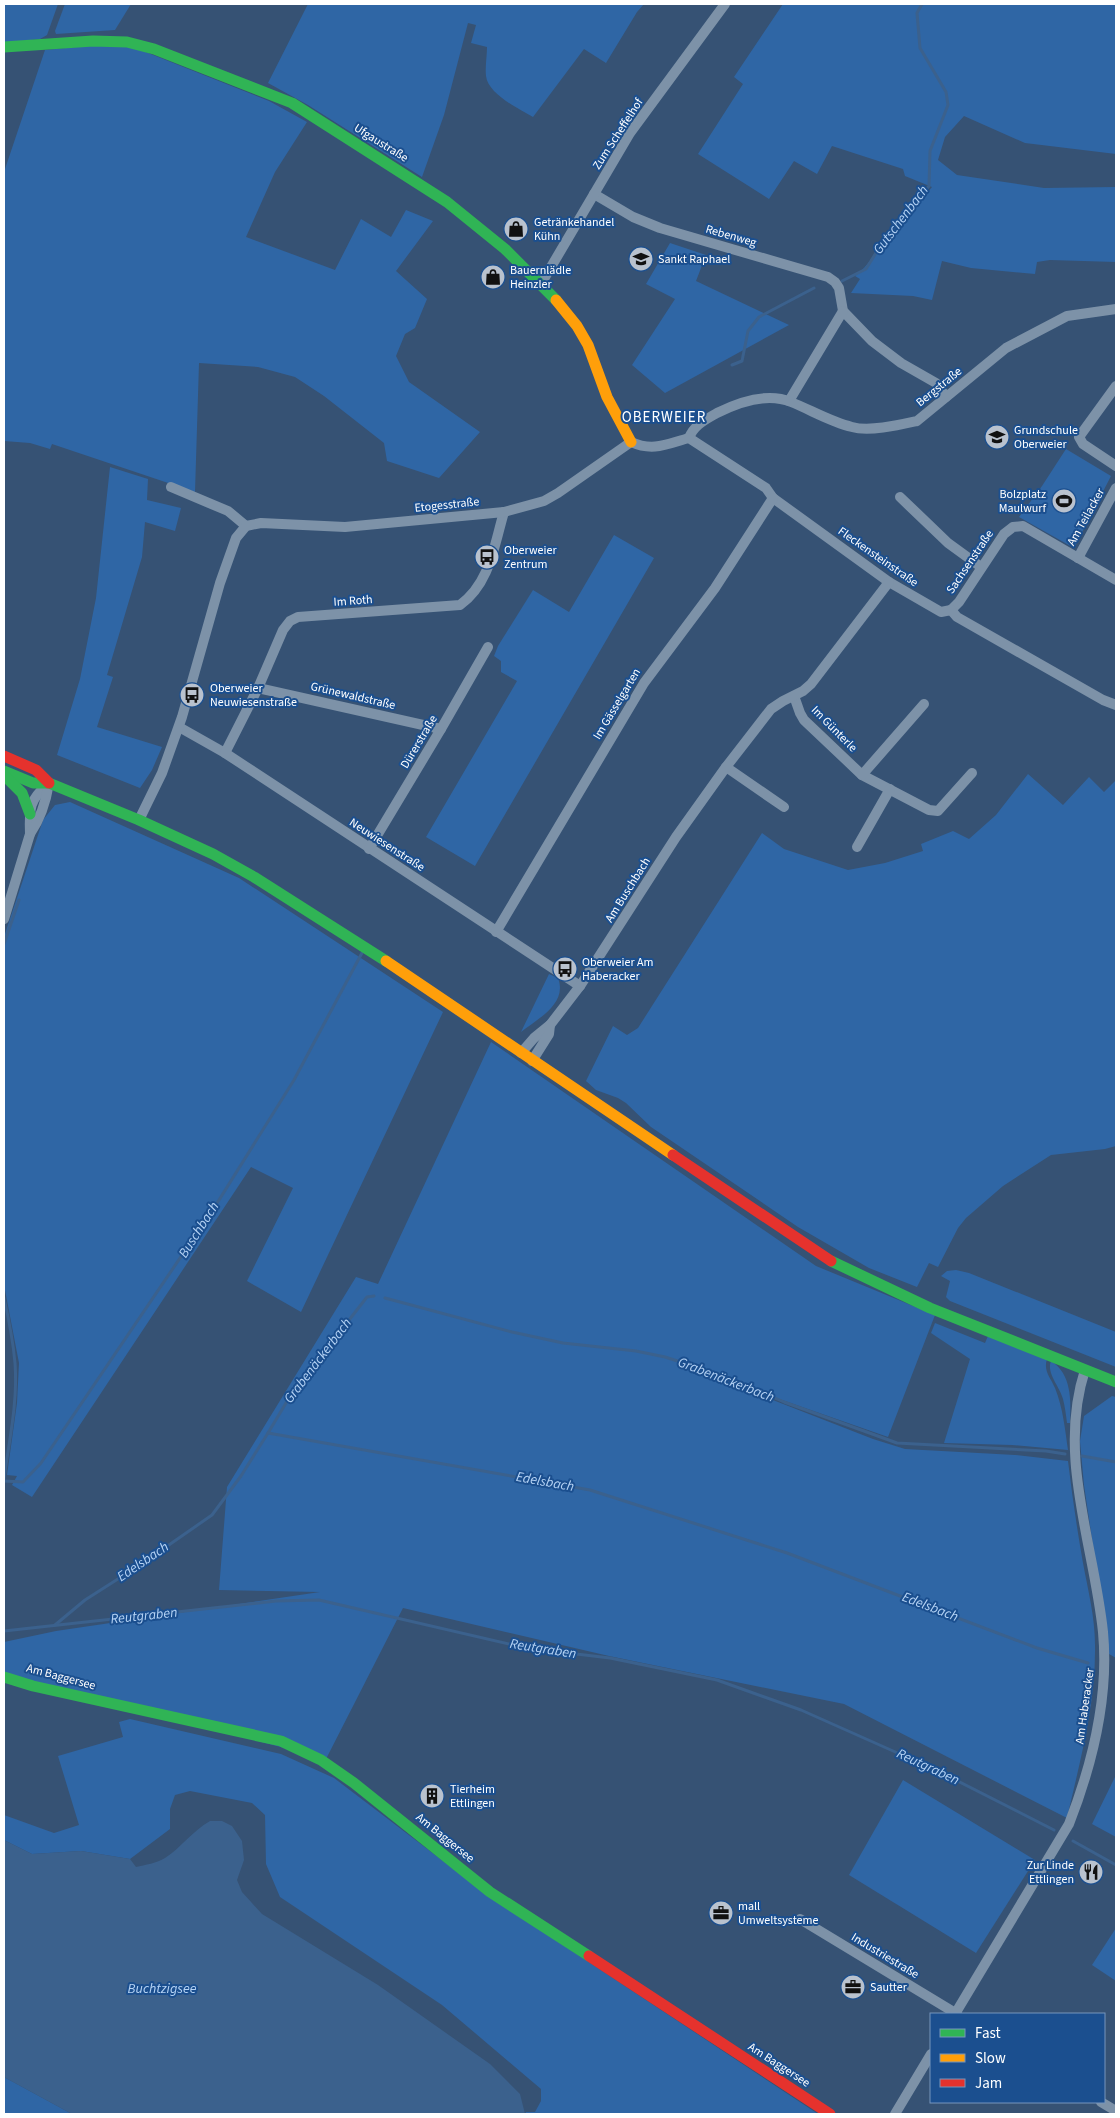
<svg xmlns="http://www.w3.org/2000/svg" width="1120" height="2118" viewBox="0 0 1120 2118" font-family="'Source Sans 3',sans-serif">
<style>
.green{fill:#2f66a5}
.water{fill:#3b618d}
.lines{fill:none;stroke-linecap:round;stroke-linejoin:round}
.stream{stroke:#3b618d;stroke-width:3}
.street{stroke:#7d92a8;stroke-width:10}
.fast{stroke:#30b455;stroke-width:11}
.slow{stroke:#ff9f0a;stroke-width:11}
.jam{stroke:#e5322d;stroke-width:11}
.labels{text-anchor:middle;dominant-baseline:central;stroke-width:4;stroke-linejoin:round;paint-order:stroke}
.street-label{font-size:12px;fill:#fff;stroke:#1b4f8f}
.poi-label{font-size:12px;fill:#fff;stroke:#1b4f8f;text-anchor:start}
.water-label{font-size:14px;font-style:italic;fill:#b5d3f5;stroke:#1b4f8f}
.quarter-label{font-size:15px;letter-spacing:1px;fill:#fff;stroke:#1b4f8f}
</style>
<rect width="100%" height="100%" fill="#365274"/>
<g class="green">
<path d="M4,4H58L47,35L40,39L4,43Z"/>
<path d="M65,4H131L115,30L56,34L55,31Z"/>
<path d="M308,4H644L637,12L606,63L584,49L533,117C519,109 488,94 486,76C485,67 487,56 487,47L471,43L476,25L468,23L444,115L422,177L308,105L268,83Z"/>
<path d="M783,4H1116V154L1025,143L964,116L945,137L938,160L957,175L1044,188L1116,187V262L1050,260L1037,262L1035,274L971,268L942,261L932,300L913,296L851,293L860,279L855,276L864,268L932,187L905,176L903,169L832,146L817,174L794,161L769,199L698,154L743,84L734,77Z"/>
<path d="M107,44L133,47L269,101L307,122L275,172L246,237L335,270L361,219L391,237L406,210L433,221L396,271L427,299L415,328L405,334L396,356L409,382L480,432L439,478L387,461L384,443L324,396L295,377L258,367L199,363L195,492L52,444L50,449L30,443L4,441V172L45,50Z"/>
<path d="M670,243L706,255L696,281L789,325L665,393L632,365L675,299L646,284Z"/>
<path d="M1066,449L1111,476L1074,548L1019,517L1042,486Z"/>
<path d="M110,467L148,479L147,500L181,508L175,531L145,522L142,557L107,675L113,677L97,727L162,747L152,770L140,788L57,755L80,679L96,598Z"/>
<path d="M614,535L654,558L475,866L426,837L517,681L501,672V661L494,656L498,646L533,590L569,612Z"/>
<path d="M1028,774L1063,805L1089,777L1104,792L1116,780V1146L1105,1149L1051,1155L1003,1186L966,1218L958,1228L938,1267L929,1263L917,1287L869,1268L798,1227L651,1127L626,1103L618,1098L596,1090L586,1081L613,1026L627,1035L638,1028L762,833L784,849L848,870L885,863L923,851L921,844L953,831L969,839L996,815Z"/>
<path d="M70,802L239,878L443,1012L301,1312L247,1281L293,1188L251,1167L32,1497L12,1485L17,1476L7,1475L17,1403L19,1363L4,1285V937L43,820L55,805Z"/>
<path d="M549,974L558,978C568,1004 537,1019 521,1032Z"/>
<path d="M491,1042L816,1266L935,1315L888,1437L693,1369L873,1439L905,1449L1015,1455L1068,1461C1072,1495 1077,1529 1083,1563C1088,1590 1095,1617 1095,1645C1096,1704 1080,1761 1067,1818L844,1704L609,1656L403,1608L326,1759L4,1674V1642L56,1631L320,1592L219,1590L227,1487L356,1277L378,1284Z"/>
<path d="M956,1270L969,1273L1116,1332V1367L950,1301L946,1297L950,1281L941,1276L947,1271Z"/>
<path d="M935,1323L985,1343L988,1336L1047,1359C1043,1371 1051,1378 1055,1388C1063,1408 1065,1429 1068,1450L1012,1445L944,1443L970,1359L931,1333Z"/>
<path d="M1051,1361C1072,1374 1071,1401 1070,1423H1067C1066,1415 1065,1407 1063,1399C1060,1387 1046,1373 1051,1361Z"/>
<path d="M1112,1396L1116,1397V1658L1109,1654L1084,1485L1080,1441L1084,1416Z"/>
<path d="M130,1719L281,1754L334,1778L489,1896L818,2114H525L526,2112H535L541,2101V2089L442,2005L280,1897L266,1864L265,1815L252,1803L190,1791L175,1795L170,1809V1829L130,1859L81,1851L32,1854L4,1840V1815L54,1833L79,1825L58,1756L123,1737L119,1722Z"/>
<path d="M1116,1775V1837L1092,1824Z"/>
<path d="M903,1780L1035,1860L976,1953L849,1875Z"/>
<path d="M1116,1928V1981L1092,1965Z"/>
<path d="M4,2077L72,2114H4Z"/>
</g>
<path class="water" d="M210,1821H222L232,1826L242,1841L244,1860L237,1880L242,1892L262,1914L378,1985L490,2064L520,2094L525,2114H72L4,2077V1840L32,1854L81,1851L130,1859L136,1867C145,1865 157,1863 165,1858C182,1847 191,1832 210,1821Z"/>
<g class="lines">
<g class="stream">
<path d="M842,281L866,269L879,248L929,186L930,151L948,105L946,92L920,48L917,13L922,4"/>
<path d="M732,365L742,361L748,331L759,317L814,288"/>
<path d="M4,944L19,900"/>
<path d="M4,1298C9,1320 13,1341 15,1363C18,1402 9,1441 4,1479"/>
<path d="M385,1298L512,1332L563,1343L636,1351L665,1357L727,1377L784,1402L897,1443L1046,1451L1065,1454"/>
<path d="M268,1433L292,1393L367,1297L374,1296"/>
<path d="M1082,1456L1116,1462"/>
<path d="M4,1481L23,1482L41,1463L214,1208L294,1080L363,951"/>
<path d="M55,1625L85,1600L143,1563L212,1515L241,1476L268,1433L590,1490L787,1553L1037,1648L1088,1663"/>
<path d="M4,1631L276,1601L319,1600L526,1648L610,1658L717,1680L801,1710L938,1771L1054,1830"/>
<path d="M1073,1841L1116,1865"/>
</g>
<g class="street">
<path d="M594,194L633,217L660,228L828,277L835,282L839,288L843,311L872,341L901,363L936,383L946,397"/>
<path d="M541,284L630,133L725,4"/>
<path d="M1116,386L1079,437L1083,444L1116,466"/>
<path d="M789,401L843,311"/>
<path d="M689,438C694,425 705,420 717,413C739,402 767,392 791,402C811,410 831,422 852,427C869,432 899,425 917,421L1006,348L1067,316L1116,309"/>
<path d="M171,487L228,511L246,526"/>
<path d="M900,497L948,543L981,567"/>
<path d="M1078,558L1116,488"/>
<path d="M951,610L959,602L1004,534L1013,527L1023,526L1116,580"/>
<path d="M258,688L441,729"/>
<path d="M794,696L800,713L804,720L862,775L929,810L938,811L972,773"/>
<path d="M179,727L225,753L580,986"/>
<path d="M225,753L258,688L283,630L290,621L298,617L460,605C490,583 494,546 504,512"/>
<path d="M726,767L784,807"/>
<path d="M862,775L924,704"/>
<path d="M139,820L162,773L182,717L220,583L236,538L246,526L261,523L345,527L504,512L544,501L558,493L631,442C653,452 667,444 689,438L766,488L773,498L889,582L941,612L951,610L957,617L1103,700L1116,705"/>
<path d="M30,834C29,808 29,800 49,783"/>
<path d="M857,847L890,789"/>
<path d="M369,849L441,729L488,647"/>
<path d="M4,919L30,834C41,818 46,802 49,783"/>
<path d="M496,932L644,683L715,588L773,498"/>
<path d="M521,1053L534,1038L550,1025L580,986L676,837L726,767L771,709L783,701L803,691L811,684L889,582"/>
<path d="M532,1061L549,1034L550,1025"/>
<path d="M800,1919L957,2014"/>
<path d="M955,2014L1069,1824C1092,1765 1109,1696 1103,1632C1094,1545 1057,1456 1085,1370"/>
<path d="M1101,2102L1116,2111"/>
<path d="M895,2114L931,2054"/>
</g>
<g class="fast">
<path d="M4,47L93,41L127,42L154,49L292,103L447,202L505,249L556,300"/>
<path d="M4,771L33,783H49L139,820L213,854L254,877L386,961"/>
<path d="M4,775L22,793L30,814"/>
<path d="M831,1261L930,1308L1116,1382"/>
<path d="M4,1677L33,1686L281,1741L321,1760L354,1783L490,1892L589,1956"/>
</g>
<g class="slow">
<path d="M556,300L577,326L588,345L607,397L631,442"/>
<path d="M386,961L673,1155"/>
</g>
<g class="jam">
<path d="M4,756L36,770L49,783"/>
<path d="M673,1155L831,1261"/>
<path d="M589,1956L830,2114"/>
</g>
</g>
<defs>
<symbol id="shop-disc" viewBox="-11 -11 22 22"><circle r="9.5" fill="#b9c2ce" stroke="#1b4f8f"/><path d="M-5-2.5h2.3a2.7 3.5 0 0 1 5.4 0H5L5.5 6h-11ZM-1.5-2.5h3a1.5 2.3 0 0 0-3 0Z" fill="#111"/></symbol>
<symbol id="school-disc" viewBox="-11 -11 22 22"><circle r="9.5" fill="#b9c2ce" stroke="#1b4f8f"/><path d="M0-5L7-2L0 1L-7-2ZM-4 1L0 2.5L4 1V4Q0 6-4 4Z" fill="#111"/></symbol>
<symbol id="stadium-disc" viewBox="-11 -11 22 22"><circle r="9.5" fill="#b9c2ce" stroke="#1b4f8f"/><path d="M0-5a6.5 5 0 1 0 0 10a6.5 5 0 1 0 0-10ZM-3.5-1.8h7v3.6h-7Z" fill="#111"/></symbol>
<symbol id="bus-disc" viewBox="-11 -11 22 22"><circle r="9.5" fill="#b9c2ce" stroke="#1b4f8f"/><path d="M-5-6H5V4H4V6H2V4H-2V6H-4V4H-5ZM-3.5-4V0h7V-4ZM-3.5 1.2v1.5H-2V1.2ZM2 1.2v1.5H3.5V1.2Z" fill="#111"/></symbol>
<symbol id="building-disc" viewBox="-11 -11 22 22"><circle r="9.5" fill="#b9c2ce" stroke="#1b4f8f"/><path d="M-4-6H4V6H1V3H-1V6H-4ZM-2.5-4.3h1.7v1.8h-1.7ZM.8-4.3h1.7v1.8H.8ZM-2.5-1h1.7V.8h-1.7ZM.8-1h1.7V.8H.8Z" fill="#111"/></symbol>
<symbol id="restaurant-disc" viewBox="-11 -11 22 22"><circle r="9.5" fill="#b9c2ce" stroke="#1b4f8f"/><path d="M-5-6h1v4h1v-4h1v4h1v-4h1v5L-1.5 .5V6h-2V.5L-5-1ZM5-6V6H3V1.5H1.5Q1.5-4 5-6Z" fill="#111"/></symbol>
<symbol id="office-disc" viewBox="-11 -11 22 22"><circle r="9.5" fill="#b9c2ce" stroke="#1b4f8f"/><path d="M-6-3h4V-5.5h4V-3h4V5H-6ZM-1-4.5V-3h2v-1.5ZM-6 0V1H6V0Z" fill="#111"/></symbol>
</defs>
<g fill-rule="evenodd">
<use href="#shop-disc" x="502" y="215" width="28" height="28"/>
<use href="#school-disc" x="627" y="245" width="28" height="28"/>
<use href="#shop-disc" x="479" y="263" width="28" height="28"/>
<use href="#school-disc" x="983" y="423" width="28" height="28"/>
<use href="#stadium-disc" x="1050" y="487" width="28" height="28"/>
<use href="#bus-disc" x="473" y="543" width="28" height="28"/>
<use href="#bus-disc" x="178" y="681" width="28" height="28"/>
<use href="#bus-disc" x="551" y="955" width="28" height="28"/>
<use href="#building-disc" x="418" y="1782" width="28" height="28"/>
<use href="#restaurant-disc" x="1077" y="1858" width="28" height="28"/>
<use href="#office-disc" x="707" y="1899" width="28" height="28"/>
<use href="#office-disc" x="839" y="1973" width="28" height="28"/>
</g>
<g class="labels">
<g class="street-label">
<text transform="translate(618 134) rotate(-57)">Zum Scheffelhof</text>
<text transform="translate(381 143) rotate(32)">Ufgaustraße</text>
<text transform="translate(731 236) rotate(16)">Rebenweg</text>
<text transform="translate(939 387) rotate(-39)">Bergstraße</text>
<text transform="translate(447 505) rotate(-6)">Etogesstraße</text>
<text transform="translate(1086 517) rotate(-61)">Am Teilacker</text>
<text transform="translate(878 557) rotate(35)">Fleckensteinstraße</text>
<text transform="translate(970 562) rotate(-56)">Sachsenstraße</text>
<text transform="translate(353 601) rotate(-4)">Im Roth</text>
<text transform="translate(353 696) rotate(13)">Grünewaldstraße</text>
<text transform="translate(617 704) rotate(-59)">Im Gässelgarten</text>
<text transform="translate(834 729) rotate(45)">Im Günterle</text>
<text transform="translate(419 742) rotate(-59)">Dürerstraße</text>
<text transform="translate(387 845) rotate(33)">Neuwiesenstraße</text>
<text transform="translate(628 890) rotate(-58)">Am Buschbach</text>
<text transform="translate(61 1677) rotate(15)">Am Baggersee</text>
<text transform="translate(1085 1706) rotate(-82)">Am Haberacker</text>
<text transform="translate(445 1838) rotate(39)">Am Baggersee</text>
<text transform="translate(885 1956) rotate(31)">Industriestraße</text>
<text transform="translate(779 2065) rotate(33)">Am Baggersee</text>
</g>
<g class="poi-label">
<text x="534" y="222">Getränkehandel<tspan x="534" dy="14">Kühn</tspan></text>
<text x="658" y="259">Sankt Raphael</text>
<text x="510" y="270">Bauernlädle<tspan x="510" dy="14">Heinzler</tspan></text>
<text x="1014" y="430">Grundschule<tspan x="1014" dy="14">Oberweier</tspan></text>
<text x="1046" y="494" text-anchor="end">Bolzplatz<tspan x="1046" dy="14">Maulwurf</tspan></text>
<text x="504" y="550">Oberweier<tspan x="504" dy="14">Zentrum</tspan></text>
<text x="210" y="688">Oberweier<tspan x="210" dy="14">Neuwiesenstraße</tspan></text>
<text x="582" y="962">Oberweier Am<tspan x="582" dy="14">Haberacker</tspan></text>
<text x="450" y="1789">Tierheim<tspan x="450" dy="14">Ettlingen</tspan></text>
<text x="1074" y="1865" text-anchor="end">Zur Linde<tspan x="1074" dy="14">Ettlingen</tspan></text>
<text x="738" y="1906">mall<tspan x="738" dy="14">Umweltsysteme</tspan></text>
<text x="870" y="1987">Sautter</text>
</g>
<g class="water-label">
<text transform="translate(901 220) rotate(-53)">Gutschenbach</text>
<text transform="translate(199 1230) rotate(-58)">Buschbach</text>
<text transform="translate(318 1361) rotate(-53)">Grabenäckerbach</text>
<text transform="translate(726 1380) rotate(21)">Grabenäckerbach</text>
<text transform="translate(545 1482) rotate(10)">Edelsbach</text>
<text transform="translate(143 1562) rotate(-34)">Edelsbach</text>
<text transform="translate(930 1607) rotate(21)">Edelsbach</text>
<text transform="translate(144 1616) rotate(-6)">Reutgraben</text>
<text transform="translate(543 1649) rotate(9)">Reutgraben</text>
<text transform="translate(928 1767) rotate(25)">Reutgraben</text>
<text x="162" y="1989">Buchtzigsee</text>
</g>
<g class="quarter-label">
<text x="664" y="417">OBERWEIER</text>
</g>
</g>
<rect width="1120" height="2118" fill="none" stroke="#ffffff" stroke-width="10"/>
<rect x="930" y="2013" width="175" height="90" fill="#1b4f8f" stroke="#7695bc"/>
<rect x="940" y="2029" width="25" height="8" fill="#30b455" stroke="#7695bc"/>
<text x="975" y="2038" font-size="15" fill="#ffffff">Fast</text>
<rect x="940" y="2054" width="25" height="8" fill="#ff9f0a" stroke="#7695bc"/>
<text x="975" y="2063" font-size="15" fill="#ffffff">Slow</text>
<rect x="940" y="2079" width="25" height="8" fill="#e5322d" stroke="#7695bc"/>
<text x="975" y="2088" font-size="15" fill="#ffffff">Jam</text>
</svg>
